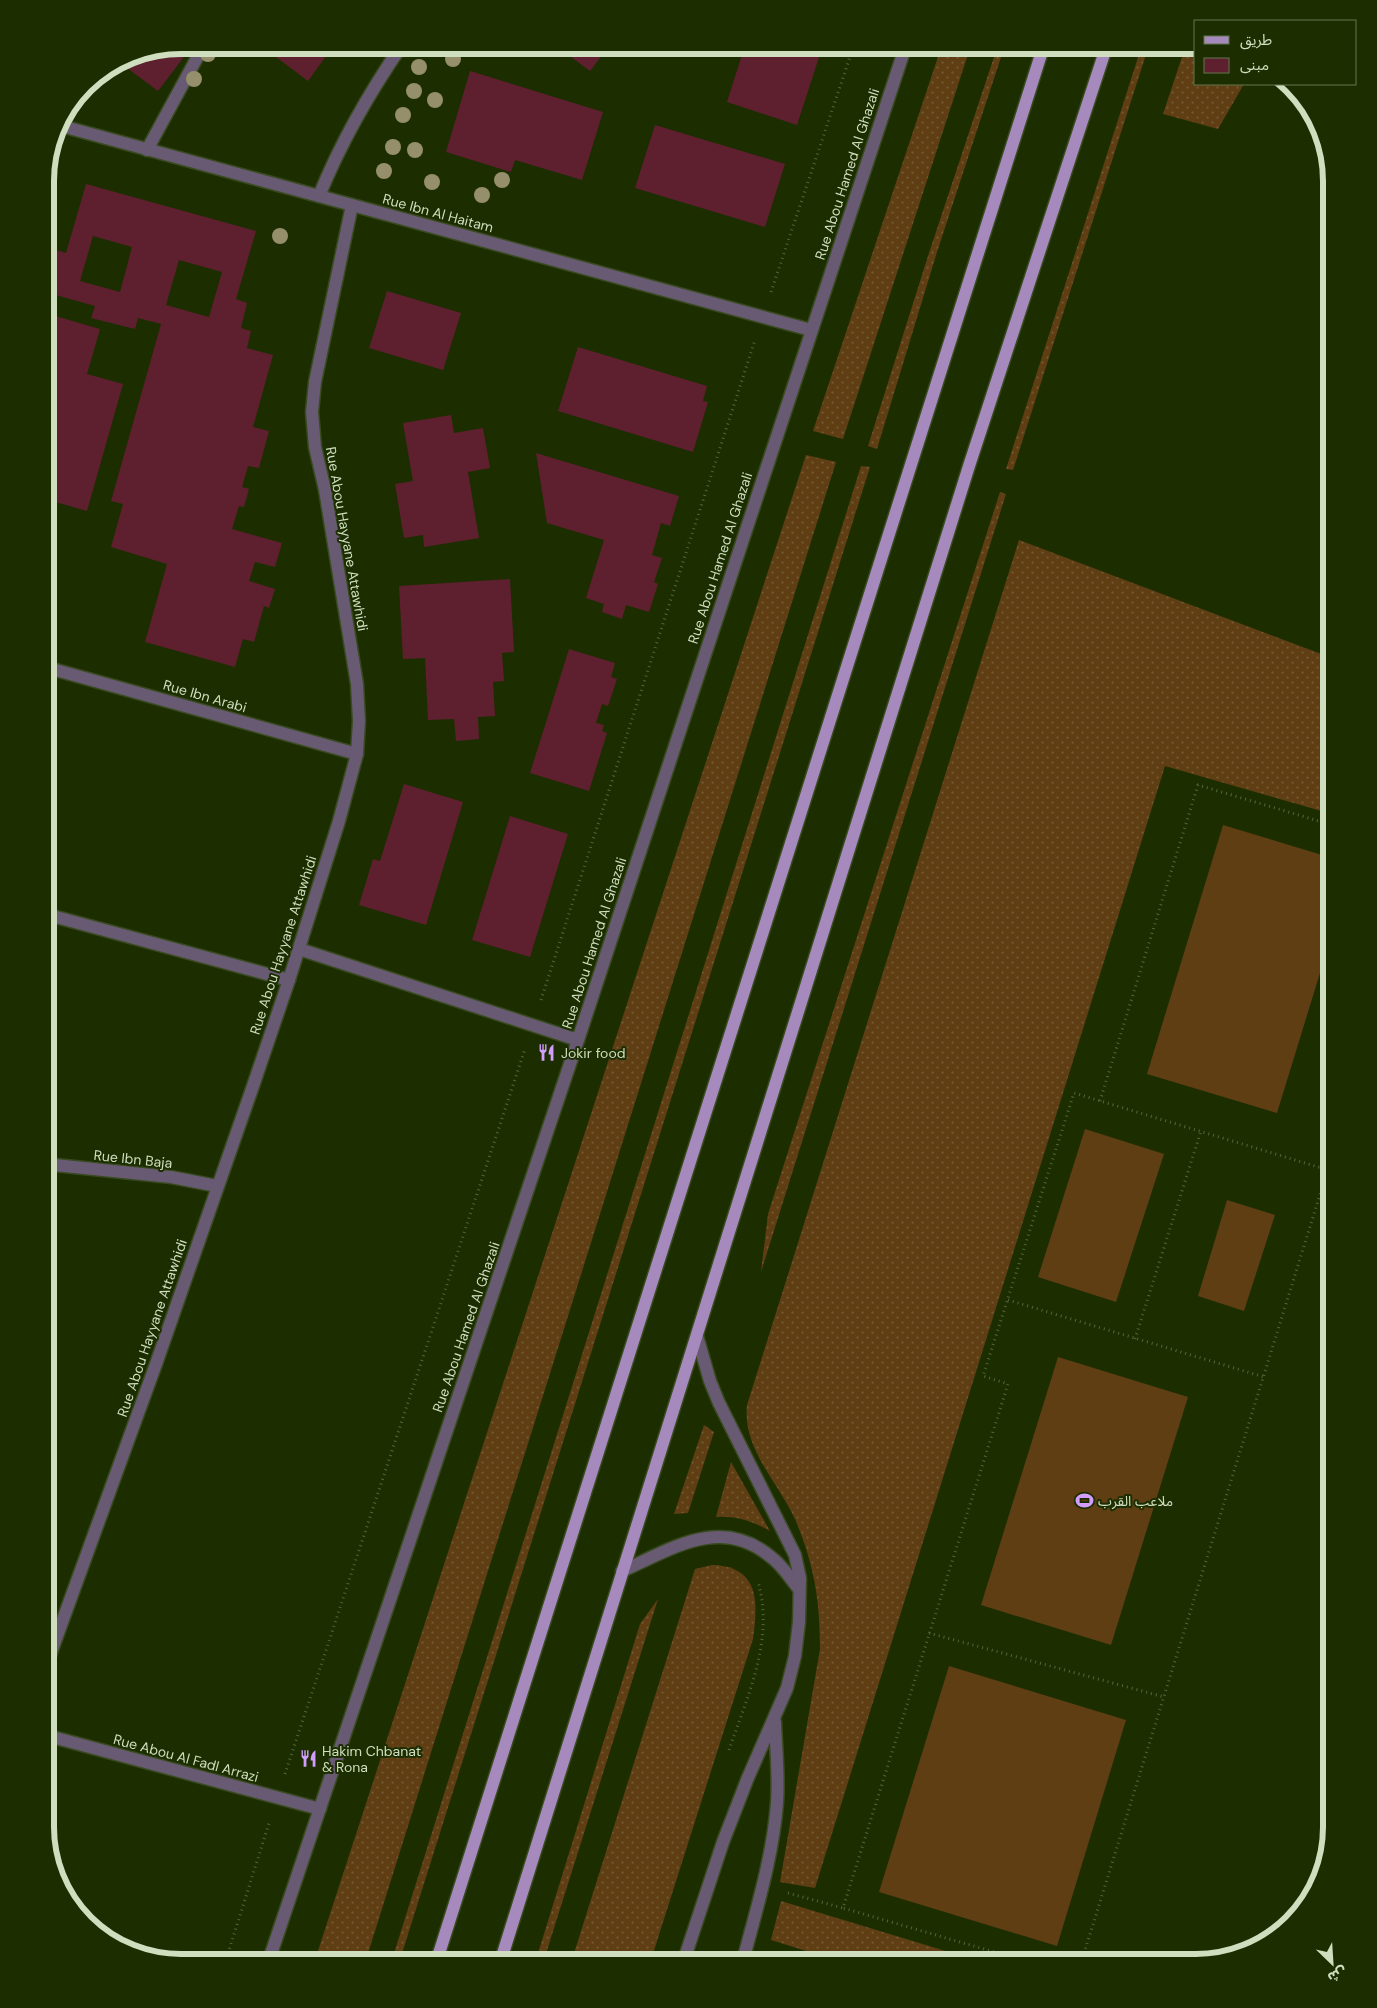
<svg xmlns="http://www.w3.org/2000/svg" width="1377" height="2008" viewBox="0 0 1377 2008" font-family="'DM Sans','Noto Sans Arabic',sans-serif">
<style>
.grass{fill:url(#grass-dots)}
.pitch{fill:#5f3e13}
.building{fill:#5e1f2e;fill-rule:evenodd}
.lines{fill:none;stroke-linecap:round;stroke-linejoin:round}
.minor-casing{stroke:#384a1e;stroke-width:15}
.major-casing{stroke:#384a1e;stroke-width:15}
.path{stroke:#54653c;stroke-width:3;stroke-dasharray:1 4;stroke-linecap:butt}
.minor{stroke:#675a72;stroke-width:12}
.major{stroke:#a68abd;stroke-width:12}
.tree{fill:#968f6b}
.labels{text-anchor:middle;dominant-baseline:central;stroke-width:4;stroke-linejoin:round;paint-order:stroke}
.street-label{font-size:14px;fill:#cedebe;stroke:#1c2e00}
.poi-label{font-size:14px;fill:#cedebe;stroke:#1c2e00;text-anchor:start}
.rim{fill:none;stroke:#cedebe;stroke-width:6}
</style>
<defs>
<pattern id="grass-dots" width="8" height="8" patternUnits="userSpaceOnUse" patternTransform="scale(1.25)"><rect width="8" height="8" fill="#5f3e13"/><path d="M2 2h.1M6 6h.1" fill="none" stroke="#755934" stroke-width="1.8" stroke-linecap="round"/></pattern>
</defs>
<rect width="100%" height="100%" fill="#1c2e00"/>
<g class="grass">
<path d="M942,45H971L843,439L813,431Z"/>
<path d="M998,45H1005L937,252L877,449L868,446L928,256Z"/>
<path d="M1142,45H1149L1013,470L1006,469Z"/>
<path d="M1186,45H1196V84H1244L1218,129L1163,114Z"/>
<path d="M806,455L836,462L365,1963H314Z"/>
<path d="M861,466L870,467L399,1963H391Z"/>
<path d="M1000,492L1006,494L761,1272L768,1214Z"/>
<path d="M1019,540L1332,658V814L1165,766L815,1888L780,1882L820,1649C820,1600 814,1564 795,1519C778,1482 742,1448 747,1405Z"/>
<path d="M704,1425L714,1432L688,1513L674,1514Z"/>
<path d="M731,1462L770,1531C752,1521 736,1516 716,1517Z"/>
<path d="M712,1565C760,1566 758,1603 753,1639L650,1963H571L695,1569Z"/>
<path d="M658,1599L543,1963H535L640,1624Z"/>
<path d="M781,1901L985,1963H845L771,1940Z"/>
</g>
<g class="pitch">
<path d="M1223,825L1332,858V934L1277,1113L1147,1074Z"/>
<path d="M1085,1129L1164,1154L1116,1302L1038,1277Z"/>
<path d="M1227,1200L1275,1215L1244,1311L1198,1296Z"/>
<path d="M1058,1357L1188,1397L1111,1645L981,1605Z"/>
<path d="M949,1666L1126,1720L1057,1946L879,1892Z"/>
</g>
<g class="building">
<path d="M181,45H193L158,91L119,62L129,55Z"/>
<path d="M260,45H334L308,81Z"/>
<path d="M555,45H610L590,71Z"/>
<path d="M745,45H823L797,125L727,102Z"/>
<path d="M470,71L603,112L582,180L515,160L511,172L446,152Z"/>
<path d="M655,125L785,164L765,227L635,188Z"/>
<path d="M86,184L256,231L236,299L247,303L241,328L251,331L247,348L273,355L253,427L269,431L259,468L248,466L242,487L249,489L244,507L239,506L232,529L282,543L275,567L255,562L249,581L275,589L269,608L264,606L254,642L243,639L235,667L145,642L167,564L111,547L123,504L111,501L161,324L138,318L135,329L91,318L95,306L45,292V276L53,249L66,253ZM93,236L132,247L120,292L80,281ZM179,260L222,272L209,317L166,305Z"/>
<path d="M387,291L461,313L443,370L369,348Z"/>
<path d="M45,313L100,329L87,374L123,384L87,511L45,499Z"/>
<path d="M578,347L707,386L703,401L708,402L693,452L558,411Z"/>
<path d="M451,415L454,433L483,428L490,468L468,472L479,538L424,547L423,535L404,538L395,484L413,481L403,423Z"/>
<path d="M536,453L679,496L670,526L661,523L652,555L662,558L654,582L658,584L649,612L626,605L622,619L602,612L604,604L586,598L604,540L547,523Z"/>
<path d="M510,579L514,652L502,653L504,681L493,682L495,716L478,717L479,739L456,741L454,719L428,720L425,658L403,659L399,586Z"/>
<path d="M569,649L615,663L611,677L617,679L608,706L602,704L596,723L604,725L602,731L607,733L589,791L530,773Z"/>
<path d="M404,784L463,802L426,925L359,905L373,859L380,861Z"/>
<path d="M510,816L568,834L530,957L472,940Z"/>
</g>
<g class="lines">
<defs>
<g id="minor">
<path d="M58,125L811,330"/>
<path d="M147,150L204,45"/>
<path d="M319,196C341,142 369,93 402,45"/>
<path d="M45,667L357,754"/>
<path d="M45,914L289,980"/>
<path d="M299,949L578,1040"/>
<path d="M45,1164L171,1177L217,1186"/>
<path d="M622,1571C672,1549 720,1515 771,1557C782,1565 790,1578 799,1589"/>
<path d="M45,1669L156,1364L253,1086L289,980L339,821L357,754L359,721L357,684L325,490L315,447L312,412L315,382L352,205"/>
<path d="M45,1735L320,1809"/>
<path d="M745,1953C758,1904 773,1854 777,1803C779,1776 776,1749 775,1722"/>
<path d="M268,1963L578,1040L906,45"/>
<path d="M683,1963L723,1842L747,1780L787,1688L795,1656L799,1622L800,1578L795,1555L719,1403L710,1381L697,1336"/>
</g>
<g id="major">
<path d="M436,1963L1044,45"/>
<path d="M500,1963L969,466L1107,45"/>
</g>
</defs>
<use href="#minor" class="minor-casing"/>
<use href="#major" class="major-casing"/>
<g class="path">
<path d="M771,292L854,45"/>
<path d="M541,1000L755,340"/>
<path d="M1100,1101L1198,785L1332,825"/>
<path d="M1008,1300L1264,1377"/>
<path d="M1135,1339L1201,1131"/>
<path d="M929,1633L1164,1697"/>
<path d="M729,1750C747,1697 775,1639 758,1582"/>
<path d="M285,1774L525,1049"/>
<path d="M788,1893L843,1908"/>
<path d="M225,1963L270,1820"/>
<path d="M1032,1963L843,1908L1008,1384L983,1376L1074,1093L1328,1170"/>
<path d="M1081,1963L1332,1156"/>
</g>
<use href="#minor" class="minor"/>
<use href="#major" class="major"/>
</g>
<g class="tree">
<circle cx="208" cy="54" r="8"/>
<circle cx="453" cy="59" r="8"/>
<circle cx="419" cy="67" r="8"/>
<circle cx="194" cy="79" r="8"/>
<circle cx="414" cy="91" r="8"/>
<circle cx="435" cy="100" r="8"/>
<circle cx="403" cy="115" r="8"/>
<circle cx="393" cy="147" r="8"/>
<circle cx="415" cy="150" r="8"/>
<circle cx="384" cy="171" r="8"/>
<circle cx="502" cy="180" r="8"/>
<circle cx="432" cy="182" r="8"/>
<circle cx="482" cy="195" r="8"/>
<circle cx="280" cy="236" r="8"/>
</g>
<defs>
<symbol id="restaurant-bare" viewBox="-9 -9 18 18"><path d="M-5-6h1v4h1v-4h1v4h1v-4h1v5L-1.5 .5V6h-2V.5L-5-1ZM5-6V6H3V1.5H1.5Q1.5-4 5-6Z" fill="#d29dfd" stroke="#1c2e00" stroke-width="2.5" paint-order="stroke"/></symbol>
<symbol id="stadium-bare" viewBox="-9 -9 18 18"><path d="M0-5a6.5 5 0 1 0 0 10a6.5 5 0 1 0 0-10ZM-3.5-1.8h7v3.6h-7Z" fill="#d29dfd" stroke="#1c2e00" stroke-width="2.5" paint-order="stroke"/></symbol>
</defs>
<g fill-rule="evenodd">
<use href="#restaurant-bare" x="534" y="1040" width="25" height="25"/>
<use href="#stadium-bare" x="1072" y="1488" width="25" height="25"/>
<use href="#restaurant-bare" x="296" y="1746" width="25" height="25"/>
</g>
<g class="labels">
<g class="street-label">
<text transform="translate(847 174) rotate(-72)">Rue Abou Hamed Al Ghazali</text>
<text transform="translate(438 213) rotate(15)">Rue Ibn Al Haitam</text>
<text transform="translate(347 539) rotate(80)">Rue Abou Hayyane Attawhidi</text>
<text transform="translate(720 558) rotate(-72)">Rue Abou Hamed Al Ghazali</text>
<text transform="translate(205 696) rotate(16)">Rue Ibn Arabi</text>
<text transform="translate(594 943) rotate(-72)">Rue Abou Hamed Al Ghazali</text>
<text transform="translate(283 945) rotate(-72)">Rue Abou Hayyane Attawhidi</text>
<text transform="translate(133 1159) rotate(6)">Rue Ibn Baja</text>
<text transform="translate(466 1327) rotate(-71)">Rue Abou Hamed Al Ghazali</text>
<text transform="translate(152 1328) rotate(-71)">Rue Abou Hayyane Attawhidi</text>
<text transform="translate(186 1758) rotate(15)">Rue Abou Al Fadl Arrazi</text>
</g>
<g class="poi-label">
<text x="561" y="1053">Jokir food</text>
<text x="1098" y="1501">ملاعب القرب</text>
<text x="322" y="1751">Hakim Chbanat<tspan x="322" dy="16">&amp; Rona</tspan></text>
</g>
</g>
<path d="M0 0H1377V2008H0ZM181 54H1196A127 127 0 0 1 1323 181V1827A127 127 0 0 1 1196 1954H181A127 127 0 0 1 54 1827V181A127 127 0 0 1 181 54Z" fill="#1c2e00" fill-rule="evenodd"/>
<path class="rim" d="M181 54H1196A127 127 0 0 1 1323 181V1827A127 127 0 0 1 1196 1954H181A127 127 0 0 1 54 1827V181A127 127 0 0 1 181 54Z"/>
<rect x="1194" y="20" width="162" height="65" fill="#1c2e00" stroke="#63744c"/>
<rect x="1204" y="36" width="25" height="8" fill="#a68abd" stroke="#63744c"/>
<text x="1240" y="45" font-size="15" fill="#cedebe">طريق</text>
<rect x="1204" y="58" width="25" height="15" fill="#5e1f2e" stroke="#63744c"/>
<text x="1240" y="70" font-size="15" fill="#cedebe">مبنى</text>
<g transform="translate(1332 1963) rotate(155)" stroke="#1c2e00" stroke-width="4" paint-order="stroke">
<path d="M0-4L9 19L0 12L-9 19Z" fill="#cedebe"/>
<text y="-8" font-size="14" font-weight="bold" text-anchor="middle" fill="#cedebe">ش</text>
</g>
</svg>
